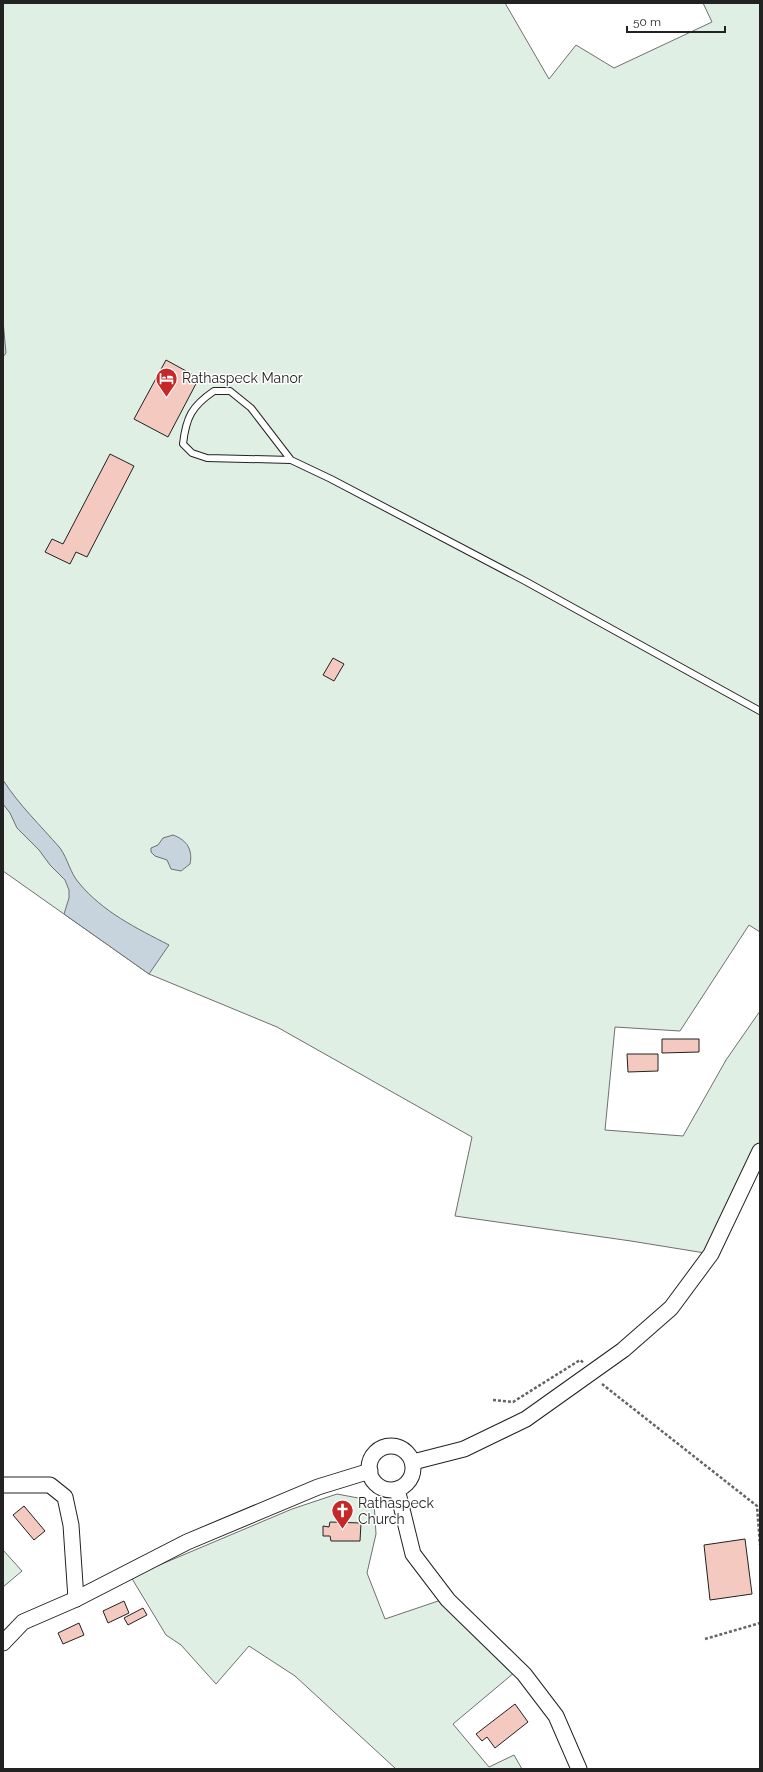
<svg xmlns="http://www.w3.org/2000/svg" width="763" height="1772" viewBox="0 0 763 1772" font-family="Raleway,sans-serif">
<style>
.green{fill:#e0efe3;stroke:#6f6f6f}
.water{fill:#c7d3dd;stroke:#6f6f6f}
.building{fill:#f3c9c0;stroke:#222}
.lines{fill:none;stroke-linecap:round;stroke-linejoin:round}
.service-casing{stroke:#222;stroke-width:8}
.tertiary-casing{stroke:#222;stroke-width:17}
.path{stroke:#646464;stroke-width:2.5;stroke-dasharray:3 2;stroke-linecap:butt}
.service{stroke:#fff;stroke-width:6}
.tertiary{stroke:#fff;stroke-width:15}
.labels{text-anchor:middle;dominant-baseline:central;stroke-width:3;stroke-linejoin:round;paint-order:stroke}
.poi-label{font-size:14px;fill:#222;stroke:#fff;text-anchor:start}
</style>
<rect width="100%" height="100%" fill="#fff"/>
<g class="green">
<path d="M3,3H505L549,79L576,45L614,68L712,22L703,3H760V932L749,925L680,1031L615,1027L605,1130L683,1136L726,1060L760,1011V1151L711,1254L631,1241L455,1216L472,1137L277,1027L149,974L3,871Z"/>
<path d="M337,1494L374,1501L376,1534L367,1573L385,1619L444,1599L515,1672L453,1724L489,1767L514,1755L522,1769H396L295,1676L249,1646L216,1684L181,1645L166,1635L131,1577L292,1509Z"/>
<path d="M3,1550L22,1571L3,1587Z"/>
</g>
<g class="water">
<path d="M3,321L6,353L3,357Z"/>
<path d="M3,780C19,805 41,826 60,848C68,859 70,873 79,883C103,912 136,928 169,945L149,974L64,914L69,898V890L65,880L50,865L39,850L17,828L10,813L3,804Z"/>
<path d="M173,835C187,840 193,850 190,864L181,871L171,869L167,860L155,856L151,852V848L158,845L163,838Z"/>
</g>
<g class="building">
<path d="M166,360L199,378L168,437L134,419Z"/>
<path d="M110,454L134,466L87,557L76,552L70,564L45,552L52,539L63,544Z"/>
<path d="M333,658L344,664L334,681L323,675Z"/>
<path d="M662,1039H699V1052L662,1053Z"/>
<path d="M627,1054H658V1071L628,1072Z"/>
<path d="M24,1506L45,1531L34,1540L13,1515Z"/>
<path d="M330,1522L361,1523L360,1541H331L330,1536H323V1526L329,1527Z"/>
<path d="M745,1539L752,1594L710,1600L704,1545Z"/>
<path d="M124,1601L129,1613L108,1623L103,1611Z"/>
<path d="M143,1608L147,1615L128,1625L124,1618Z"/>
<path d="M79,1623L84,1635L63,1644L58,1633Z"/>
<path d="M515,1704L528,1722L495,1748L487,1737L482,1741L476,1734Z"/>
</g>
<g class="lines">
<defs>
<path id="service" d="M291,460L251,408L230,391H214C192,406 186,417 183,444L192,453L207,458L291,460L331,479L525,581L760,711"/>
<g id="tertiary">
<circle cx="391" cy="1468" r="22"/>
<path d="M413,1462L464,1449L526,1419L623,1350L671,1308L711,1254L760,1151"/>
<path d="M3,1485H50L65,1497L71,1525L76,1599"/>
<path d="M397,1489L413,1554L448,1600L524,1674L556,1716L579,1769"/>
<path d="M3,1643L23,1622L76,1599L187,1542L318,1487L370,1471"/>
</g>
</defs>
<use href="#service" class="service-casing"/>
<use href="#tertiary" class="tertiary-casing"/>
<g class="path">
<path d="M602,1384L757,1506L760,1545"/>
<path d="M493,1400L513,1402L580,1360L584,1363"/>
<path d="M705,1639L760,1623"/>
</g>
<use href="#service" class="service"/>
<use href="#tertiary" class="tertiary"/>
</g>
<defs>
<symbol id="hotel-pin" viewBox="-11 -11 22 30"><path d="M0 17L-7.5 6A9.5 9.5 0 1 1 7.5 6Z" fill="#c62828" stroke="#fff"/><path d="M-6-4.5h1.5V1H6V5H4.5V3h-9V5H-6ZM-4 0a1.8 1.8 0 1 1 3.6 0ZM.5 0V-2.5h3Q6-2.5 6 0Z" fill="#fff"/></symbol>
<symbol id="church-pin" viewBox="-11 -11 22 30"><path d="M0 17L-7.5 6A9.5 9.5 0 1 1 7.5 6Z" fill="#c62828" stroke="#fff"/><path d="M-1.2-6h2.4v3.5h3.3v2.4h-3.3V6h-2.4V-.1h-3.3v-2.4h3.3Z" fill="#fff"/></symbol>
</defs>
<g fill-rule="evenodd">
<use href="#hotel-pin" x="154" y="366" width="25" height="34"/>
<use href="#church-pin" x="330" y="1498" width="25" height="34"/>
</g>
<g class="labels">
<g class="poi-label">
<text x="182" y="378">Rathaspeck Manor</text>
<text x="358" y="1503">Rathaspeck<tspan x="358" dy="16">Church</tspan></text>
</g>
</g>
<rect width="763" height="1772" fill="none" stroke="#222222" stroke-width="8"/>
<path d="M627 26v6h98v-6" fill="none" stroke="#222222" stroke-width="2"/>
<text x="633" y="26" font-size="12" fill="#222222" stroke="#ffffff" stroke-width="3" paint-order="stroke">50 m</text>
</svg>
